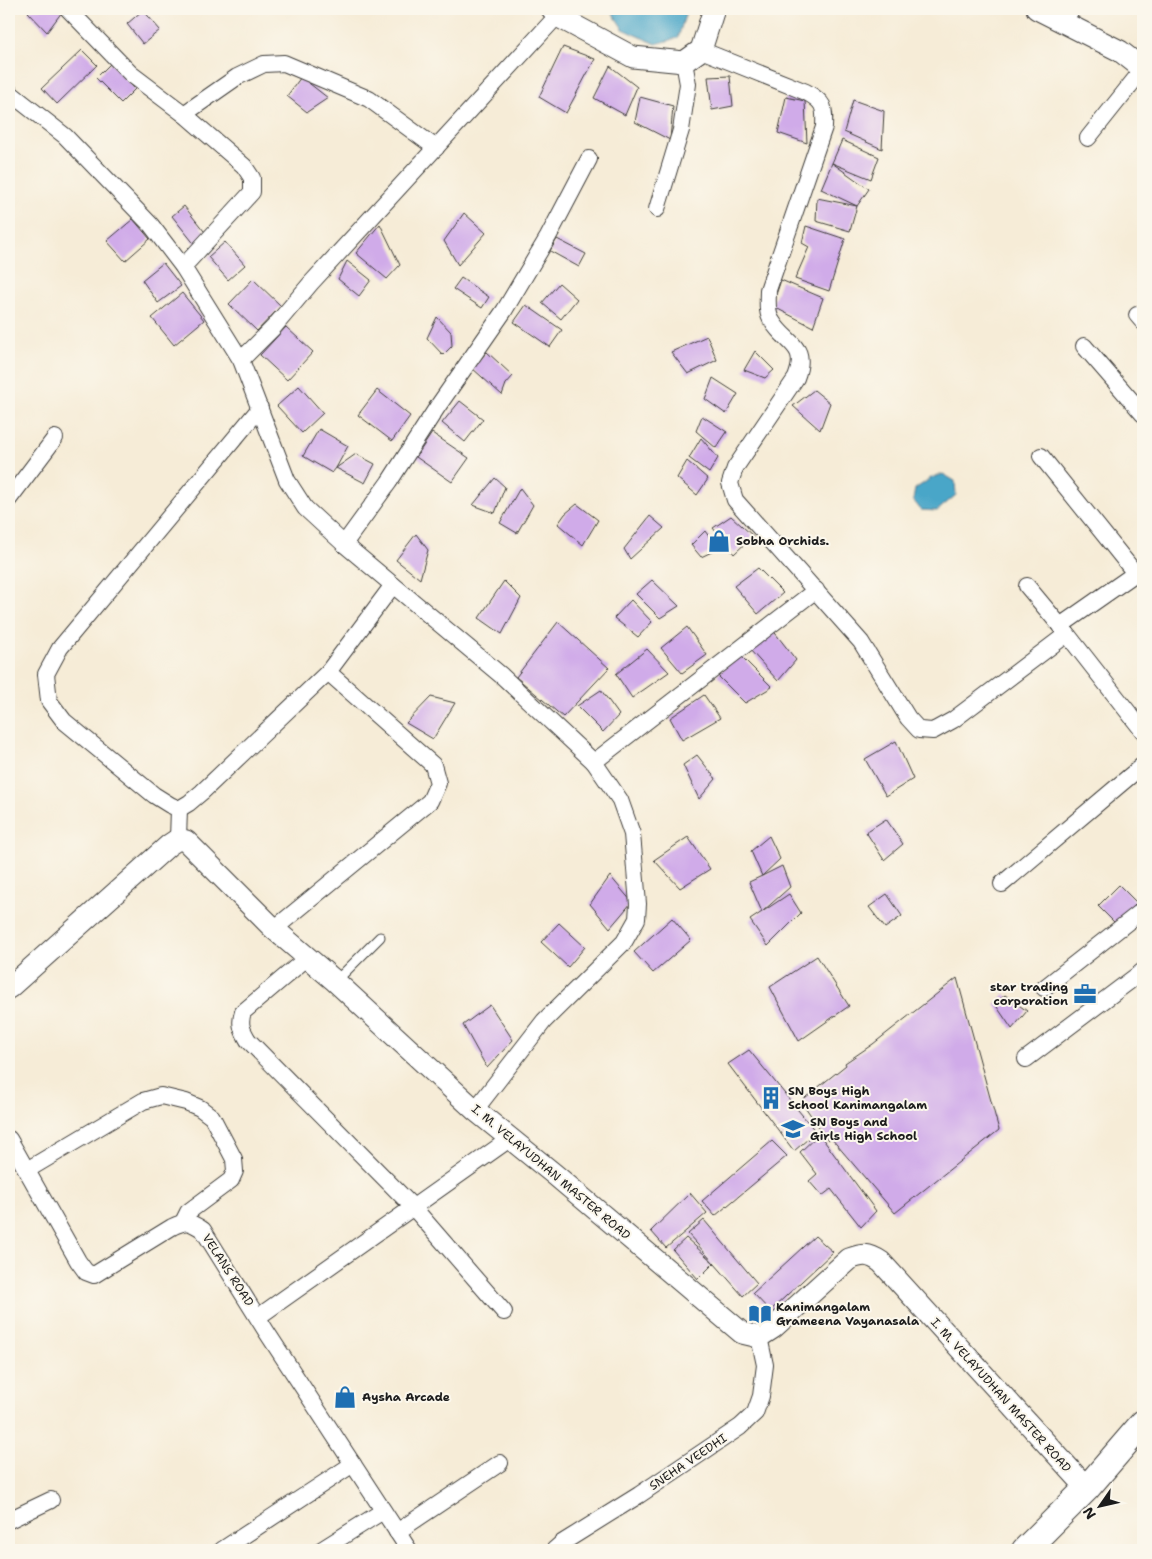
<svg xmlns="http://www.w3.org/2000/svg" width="1152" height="1559" viewBox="0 0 1152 1559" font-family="'Shantell Sans',sans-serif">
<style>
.water{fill:#49a6c8;stroke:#326172}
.building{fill:#d0abe9}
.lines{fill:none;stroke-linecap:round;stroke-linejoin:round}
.service-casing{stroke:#3d3b38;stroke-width:11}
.minor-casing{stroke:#3d3b38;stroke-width:18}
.tertiary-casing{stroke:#3d3b38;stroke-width:23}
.primary-casing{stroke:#3d3b38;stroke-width:28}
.service{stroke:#fff;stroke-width:9}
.minor{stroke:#fff;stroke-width:16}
.tertiary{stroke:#fff;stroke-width:21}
.primary{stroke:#fff;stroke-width:26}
.labels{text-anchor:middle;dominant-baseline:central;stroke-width:4;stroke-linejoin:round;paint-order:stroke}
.poi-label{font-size:12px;font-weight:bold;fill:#1c1c1c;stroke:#fbf7ec;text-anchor:start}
.street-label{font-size:12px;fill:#1c1c1c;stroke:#fbf7ec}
</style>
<rect width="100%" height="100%" fill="#fbf7ec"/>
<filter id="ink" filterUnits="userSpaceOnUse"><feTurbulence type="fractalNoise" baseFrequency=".02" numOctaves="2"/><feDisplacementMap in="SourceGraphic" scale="10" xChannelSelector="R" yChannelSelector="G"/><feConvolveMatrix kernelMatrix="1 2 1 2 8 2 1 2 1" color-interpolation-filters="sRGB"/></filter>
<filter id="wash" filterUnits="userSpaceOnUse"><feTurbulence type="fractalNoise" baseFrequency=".0096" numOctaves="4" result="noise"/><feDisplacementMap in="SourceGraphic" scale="20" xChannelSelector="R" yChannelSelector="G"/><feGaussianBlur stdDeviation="1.12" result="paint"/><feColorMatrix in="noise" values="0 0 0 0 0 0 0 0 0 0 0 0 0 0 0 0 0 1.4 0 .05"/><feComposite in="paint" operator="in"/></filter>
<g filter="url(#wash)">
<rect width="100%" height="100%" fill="#f6ecd7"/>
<g class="water">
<path d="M610,9H687L678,38L656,44L623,29Z"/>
<path d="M943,474L955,481L956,495L937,511L921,510L913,500L915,489L931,478Z"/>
</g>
<g id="blocks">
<g class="building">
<path d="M32,9H59L62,12L47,32L28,12Z"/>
<path d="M382,9H399L387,16Z"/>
<path d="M143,10L160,30L143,44L127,24Z"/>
<path d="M563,47L595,59L566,113L539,97Z"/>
<path d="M82,50L97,65L57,104L42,88Z"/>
<path d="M111,63L135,89L121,103L96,78Z"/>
<path d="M610,66L637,87L625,115L594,98Z"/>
<path d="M730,76L733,106L712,110L708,77Z"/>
<path d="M301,77L328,98L307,112L287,96Z"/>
<path d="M640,97L673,106L670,140L635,122Z"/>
<path d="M786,97L805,101L807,143L778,133Z"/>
<path d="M853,100L884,111L882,149L844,132Z"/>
<path d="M842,140L879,157L871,179L832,163Z"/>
<path d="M832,163L869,189L857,206L821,189Z"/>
<path d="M817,198L857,206L850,231L816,221Z"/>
<path d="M184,206L208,236L196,246L172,216Z"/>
<path d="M464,213L486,233L458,265L444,241Z"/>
<path d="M133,219L150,239L125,261L107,241Z"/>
<path d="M380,224L400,265L387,279L356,253Z"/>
<path d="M806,226L845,239L829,291L795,279L809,247L802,243Z"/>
<path d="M557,239L586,254L579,267L550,251Z"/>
<path d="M225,242L245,265L228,280L208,257Z"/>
<path d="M347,261L371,280L359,296L338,279Z"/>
<path d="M163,263L181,286L158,303L142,280Z"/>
<path d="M461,278L489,297L482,308L453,289Z"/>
<path d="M253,279L281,306L257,331L229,304Z"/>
<path d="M781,280L823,298L813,327L772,306Z"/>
<path d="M559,283L577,299L561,319L542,303Z"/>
<path d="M182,293L204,320L174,345L152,318Z"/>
<path d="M526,305L562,330L550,347L514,322Z"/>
<path d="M437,317L451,332L452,346L443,355L427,338Z"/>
<path d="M286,327L313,352L287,380L260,355Z"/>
<path d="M707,336L717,360L688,374L671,352Z"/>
<path d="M755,351L774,370L765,378L744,370Z"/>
<path d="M487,352L513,376L506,384L502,395L472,368Z"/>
<path d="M713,378L738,394L726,414L705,399Z"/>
<path d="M299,386L323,413L302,433L277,406Z"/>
<path d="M377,390L410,416L392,441L358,415Z"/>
<path d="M814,390L830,403L820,430L793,406Z"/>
<path d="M460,401L483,419L465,442L442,423Z"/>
<path d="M702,416L727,432L716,448L696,431Z"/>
<path d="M319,429L348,446L336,468L356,454L375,464L365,483L336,468L332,473L303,456Z"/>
<path d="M432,433L469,458L452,482L416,457Z"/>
<path d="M701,438L718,458L709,473L689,458Z"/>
<path d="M687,461L708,479L697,495L677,478Z"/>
<path d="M495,478L505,487L495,513L473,505Z"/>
<path d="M520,488L533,505L517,533L500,523Z"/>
<path d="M577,504L598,520L583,545L558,524L565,514Z"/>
<path d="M650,516L664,528L630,559L624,549Z"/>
<path d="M731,516L753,536L734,554L713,528Z"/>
<path d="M705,531L718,549L701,557L691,545Z"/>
<path d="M416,534L428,550L420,579L396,560Z"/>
<path d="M758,568L783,593L758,614L734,586Z"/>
<path d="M652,580L679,606L660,618L636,594Z"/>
<path d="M504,581L521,598L502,634L479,618Z"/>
<path d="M631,600L652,622L638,637L614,618Z"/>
<path d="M558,622L609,668L563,717L516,677Z"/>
<path d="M687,627L707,655L682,673L661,648Z"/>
<path d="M772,629L796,660L778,681L750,650Z"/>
<path d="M647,649L669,672L632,698L616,674Z"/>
<path d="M739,654L772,687L745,703L717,675Z"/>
<path d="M601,690L619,715L603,732L577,706Z"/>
<path d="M704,695L720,718L682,740L670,718Z"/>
<path d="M431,697L455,703L433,739L406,723Z"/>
<path d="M896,741L913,779L886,796L865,759Z"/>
<path d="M697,755L716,779L699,799L683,765Z"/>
<path d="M886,819L903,844L884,860L866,832Z"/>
<path d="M769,836L780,859L762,876L782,866L790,887L762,912L789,894L801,913L768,946L750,920L762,912L749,882L762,876L751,851Z"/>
<path d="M688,837L710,869L680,888L654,860Z"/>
<path d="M610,876L632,902L610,928L590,904Z"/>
<path d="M1119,885L1137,903L1116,924L1098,906Z"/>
<path d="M887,894L902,916L885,928L869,907Z"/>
<path d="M672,918L691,940L653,973L634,952Z"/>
<path d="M559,923L585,947L568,967L541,942Z"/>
<path d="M817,956L849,1006L799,1041L770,987Z"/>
<path d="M957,978L999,1130L895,1213L831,1138L828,1140L801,1101L846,1065L845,1063L873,1044Z"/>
<path d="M1005,995L1027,1011L1012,1029L995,1004Z"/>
<path d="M490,1005L513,1040L487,1068L463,1025Z"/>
<path d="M749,1050L816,1132L794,1151L728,1064Z"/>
<path d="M819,1134L876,1211L861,1227L831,1189L822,1196L809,1181L817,1174L800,1152Z"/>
<path d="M772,1141L787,1156L715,1216L702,1201Z"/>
<path d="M690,1193L707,1213L666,1248L651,1231Z"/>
<path d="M704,1220L757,1283L743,1296L714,1263L698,1279L673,1250L686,1238L714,1263L688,1234Z"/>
<path d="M815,1236L833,1252L770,1311L753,1293Z"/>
</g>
</g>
</g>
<g filter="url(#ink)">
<use href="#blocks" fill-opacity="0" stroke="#3d3b38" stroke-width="1"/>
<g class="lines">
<defs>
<path id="service" d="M336,981L380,937"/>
<g id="minor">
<path d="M68,9L131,74L184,114L244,166L252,178V192L183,267"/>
<path d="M1059,20L1073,9"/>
<path d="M701,50L806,92C824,102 825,106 824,127L768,290C768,300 766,313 772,321C786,345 809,344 796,378L735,468L730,483L735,500L861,642L908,718L919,730L933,731L953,720L1067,634"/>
<path d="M9,92L65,136L151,225L183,267L241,360L287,480L305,508L344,544L502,676L594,762L620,800L632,834L638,904L637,919L624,942L544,1021L475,1110"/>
<path d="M184,114L237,77L264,64L284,63L369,99L436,148"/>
<path d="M1088,138L1143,69"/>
<path d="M657,209L681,130L688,84L684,62"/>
<path d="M1137,315L1143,322"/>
<path d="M1084,346L1143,414"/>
<path d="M241,360L273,328L311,283L557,16"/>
<path d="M1041,456L1135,573"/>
<path d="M9,499L55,438"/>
<path d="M344,544L389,482L438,406L504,311L548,237L589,159"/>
<path d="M1027,586L1067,634L1143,731"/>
<path d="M1060,626L1143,568"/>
<path d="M594,762L816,590"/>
<path d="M179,809L189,803L202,792L328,672L393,585"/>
<path d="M178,839L179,809L170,805L154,795L64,721L49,701L46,674L60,648L260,408"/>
<path d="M1002,884L1143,765"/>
<path d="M274,929L430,801L438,783L433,765L328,672"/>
<path d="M308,957L243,1012C239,1024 242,1030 248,1040L413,1207L504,1312"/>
<path d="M1044,988L1143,910"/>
<path d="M1026,1059L1143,971"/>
<path d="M9,1139L78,1261L86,1272L94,1275L102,1270L172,1227C186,1220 190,1221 203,1230L266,1331L409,1550"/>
<path d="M27,1170L143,1101L161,1096L186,1102L200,1108L212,1117L234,1159L235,1171L231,1180L188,1212L183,1222"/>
<path d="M258,1317L511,1138"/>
<path d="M9,1520L51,1500"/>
<path d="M397,1532L500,1463"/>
<path d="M222,1550L353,1464"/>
<path d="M321,1550L383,1511"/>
<path d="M554,1550L562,1543L639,1495L740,1427L755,1413L761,1396L765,1365L759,1337"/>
</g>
<g id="tertiary">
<path d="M552,9L557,16L633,57L684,62L701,50L714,9"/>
<path d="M1037,9L1120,51L1143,69"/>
<path d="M9,988L169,845L178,839L186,841L274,929L335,981L475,1110L554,1174L742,1333L759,1337L773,1328L849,1259C863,1254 868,1253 881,1262L1087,1488"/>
</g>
<path id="primary" d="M1025,1550L1087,1488L1143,1423"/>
</defs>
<use href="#service" class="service-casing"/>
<use href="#minor" class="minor-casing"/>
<use href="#tertiary" class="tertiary-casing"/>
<use href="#primary" class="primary-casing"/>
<use href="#service" class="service"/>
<use href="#minor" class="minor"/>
<use href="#tertiary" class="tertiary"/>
<use href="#primary" class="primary"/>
</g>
</g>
<defs>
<symbol id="shop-bare" viewBox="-9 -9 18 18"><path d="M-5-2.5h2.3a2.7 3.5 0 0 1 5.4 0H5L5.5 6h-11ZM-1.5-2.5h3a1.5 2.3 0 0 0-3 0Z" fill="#1f6fb2" stroke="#fbf7ec" stroke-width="2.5" paint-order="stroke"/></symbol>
<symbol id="office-bare" viewBox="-9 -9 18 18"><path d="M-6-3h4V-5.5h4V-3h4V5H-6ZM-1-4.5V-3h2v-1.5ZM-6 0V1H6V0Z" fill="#1f6fb2" stroke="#fbf7ec" stroke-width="2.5" paint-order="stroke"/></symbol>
<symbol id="building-bare" viewBox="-9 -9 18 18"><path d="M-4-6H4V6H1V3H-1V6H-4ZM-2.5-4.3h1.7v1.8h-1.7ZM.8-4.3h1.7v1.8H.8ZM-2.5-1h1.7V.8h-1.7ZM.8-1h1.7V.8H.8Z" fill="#1f6fb2" stroke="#fbf7ec" stroke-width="2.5" paint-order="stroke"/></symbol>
<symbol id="school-bare" viewBox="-9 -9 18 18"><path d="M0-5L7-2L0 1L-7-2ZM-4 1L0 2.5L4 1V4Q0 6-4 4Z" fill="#1f6fb2" stroke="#fbf7ec" stroke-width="2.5" paint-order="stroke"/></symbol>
<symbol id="library-bare" viewBox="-9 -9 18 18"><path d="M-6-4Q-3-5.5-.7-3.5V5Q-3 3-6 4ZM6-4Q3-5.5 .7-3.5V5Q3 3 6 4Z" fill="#1f6fb2" stroke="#fbf7ec" stroke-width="2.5" paint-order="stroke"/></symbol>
</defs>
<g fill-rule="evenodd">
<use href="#shop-bare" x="703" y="525" width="32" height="32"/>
<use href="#office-bare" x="1069" y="978" width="32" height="32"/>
<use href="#building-bare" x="755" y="1082" width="32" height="32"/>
<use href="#school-bare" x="777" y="1113" width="32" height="32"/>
<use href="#library-bare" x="744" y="1298" width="32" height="32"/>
<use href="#shop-bare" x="329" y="1381" width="32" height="32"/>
</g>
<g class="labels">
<g class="poi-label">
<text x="736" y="541">Sobha Orchids.</text>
<text x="1068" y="987" text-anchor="end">star trading<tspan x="1068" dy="14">corporation</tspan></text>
<text x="788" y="1091">SN Boys High<tspan x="788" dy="14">School Kanimangalam</tspan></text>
<text x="810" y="1122">SN Boys and<tspan x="810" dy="14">Girls High School</tspan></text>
<text x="776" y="1307">Kanimangalam<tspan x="776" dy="14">Grameena Vayanasala</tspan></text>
<text x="362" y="1397">Aysha Arcade</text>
</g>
<g class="street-label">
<text transform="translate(551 1172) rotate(40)">I. M. VELAYUDHAN MASTER ROAD</text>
<text transform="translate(228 1270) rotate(57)">VELANS ROAD</text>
<text transform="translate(1001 1395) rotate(48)">I. M. VELAYUDHAN MASTER ROAD</text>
<text transform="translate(688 1462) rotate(-34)">SNEHA VEEDHI</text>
</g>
</g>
<rect width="1152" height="1559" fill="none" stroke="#fbf7ec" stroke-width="30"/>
<g transform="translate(1100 1506) rotate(236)" stroke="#fbf7ec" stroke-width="4" paint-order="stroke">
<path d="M0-4L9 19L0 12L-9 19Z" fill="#1c1c1c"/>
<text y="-8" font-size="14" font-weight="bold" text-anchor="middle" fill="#1c1c1c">N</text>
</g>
</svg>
